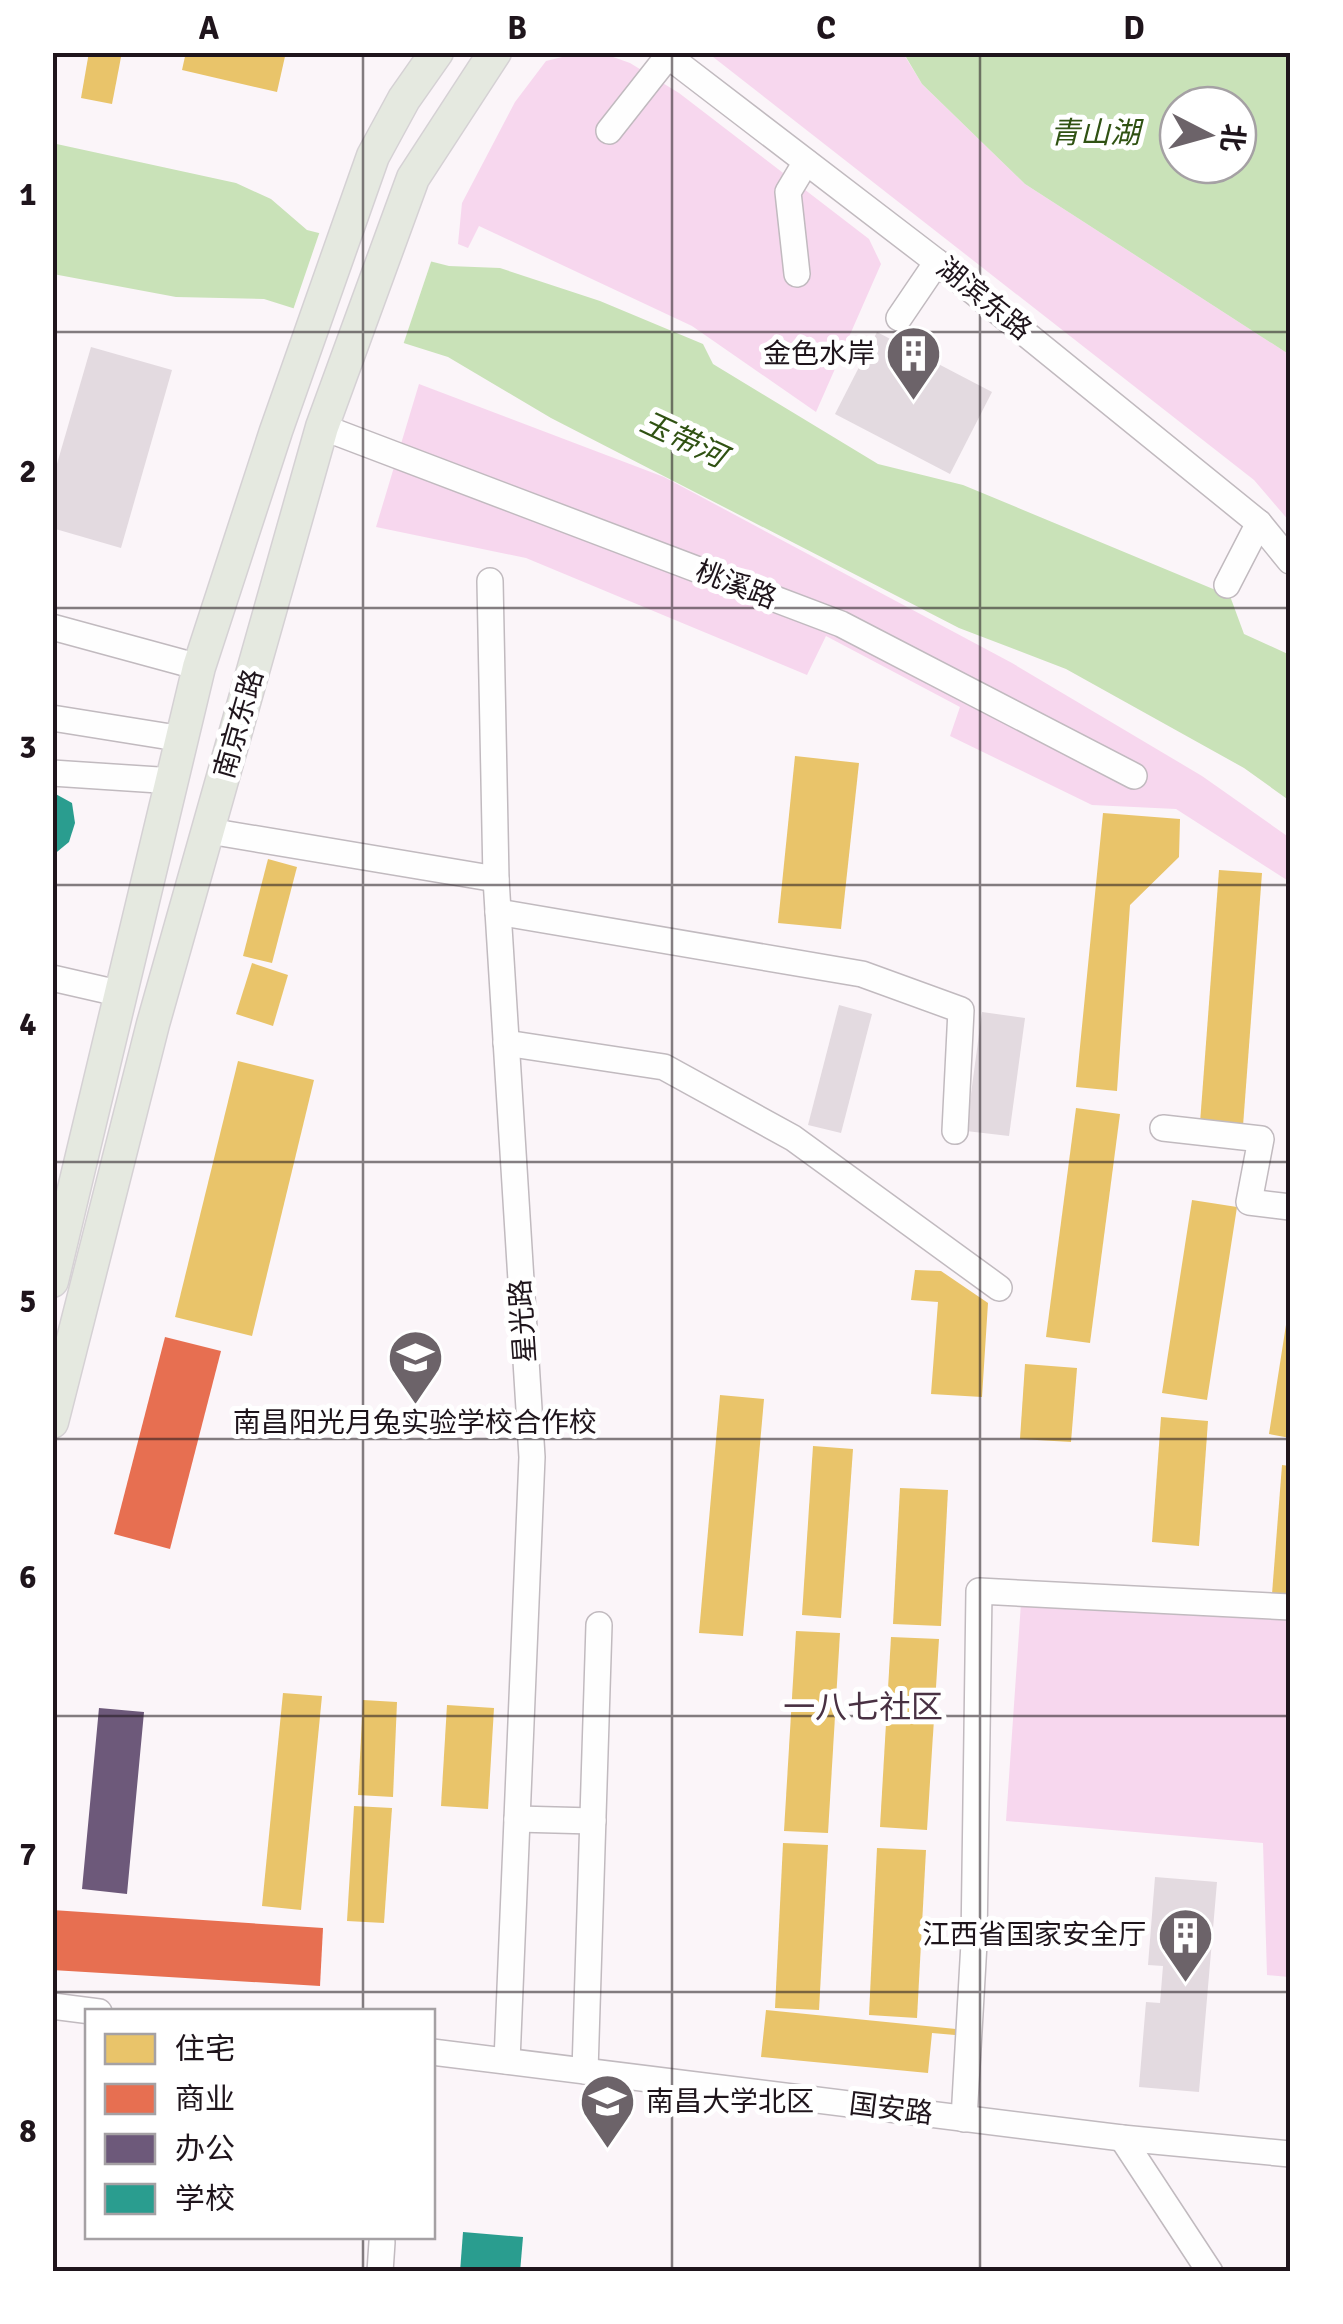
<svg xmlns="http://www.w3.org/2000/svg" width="1343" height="2324" viewBox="0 0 1343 2324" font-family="Signika,'Noto Sans SC',sans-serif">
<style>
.green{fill:#f7d7ee}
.water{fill:#c9e2b8;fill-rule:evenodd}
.pier{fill:#fbf5f9}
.homes{fill:#e9c46a}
.shops{fill:#e76f51}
.offices{fill:#6d597a}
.schools{fill:#2a9d8f}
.building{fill:#e3dae0}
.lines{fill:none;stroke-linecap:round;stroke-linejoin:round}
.minor-casing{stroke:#c1babf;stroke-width:28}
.major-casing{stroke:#d5d1d4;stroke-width:35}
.minor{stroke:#fefefe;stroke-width:25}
.major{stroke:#e5e9e0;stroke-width:32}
.grid{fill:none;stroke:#1f151c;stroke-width:2.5;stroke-opacity:0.55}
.labels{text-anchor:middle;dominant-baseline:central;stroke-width:10;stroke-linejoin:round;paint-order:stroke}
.street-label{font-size:28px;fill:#1f151c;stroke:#fff}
.poi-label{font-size:28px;fill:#1f151c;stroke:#fff;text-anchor:end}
.water-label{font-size:30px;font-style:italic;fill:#305213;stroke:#fff}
.quarter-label{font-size:32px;fill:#493143;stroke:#fff}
.neatline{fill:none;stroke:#1f151c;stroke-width:4}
.grid-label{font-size:32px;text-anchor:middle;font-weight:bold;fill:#1f151c}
</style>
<rect width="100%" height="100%" fill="#fbf5f9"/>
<g class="green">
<path d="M599,52L630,63L679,93L869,239L881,264L816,412L692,326L479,226L468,248L458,244L462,203L515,102L546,61L578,53Z"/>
<path d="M708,53H903L922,84L1025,184L1290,355V522L1254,480Z"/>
<path d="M419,384L664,477L1012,663L1202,776L1290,838V882L1176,809L1092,805L950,736L960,707L826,636L807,675L526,558L376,527Z"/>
<path d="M1021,1603L1290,1620L1289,1977L1267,1975L1263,1843L1006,1821Z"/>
</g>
<g class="water">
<path d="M903,52L1290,53V355L1025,184L922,84ZM1178,105H1238V165H1178Z"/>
<path d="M52,143L236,183L271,199L307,230L449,266L500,268L600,301L703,344L713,364L878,464L963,485L1230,596L1244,634L1290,655V801L1244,768L1066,669L959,628L551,418L448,357L264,299L176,297L53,274Z"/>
</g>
<path class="pier" d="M321,228L433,256L402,348L292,313Z"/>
<g class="homes">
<path d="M89,52H122L112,104L81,98Z"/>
<path d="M186,52H286L277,92L182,70Z"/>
<path d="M795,756L859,763L841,929L778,923Z"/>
<path d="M1103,813L1180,819L1179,857L1130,905L1117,1091L1076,1087Z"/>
<path d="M268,859L297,867L272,963L243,956Z"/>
<path d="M1219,870L1262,873L1243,1126L1200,1123Z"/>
<path d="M252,963L288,975L273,1026L236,1014Z"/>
<path d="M238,1061L314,1080L252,1336L175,1317Z"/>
<path d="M1076,1108L1120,1114L1090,1343L1046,1337Z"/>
<path d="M1192,1200L1237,1207L1207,1400L1162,1393Z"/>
<path d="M915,1270L941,1271L988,1303L982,1397L931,1394L938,1302L911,1300Z"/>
<path d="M1288,1312H1290V1438L1269,1434Z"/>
<path d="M1025,1364L1077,1368L1071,1442L1020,1439Z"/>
<path d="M720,1395L764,1399L743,1636L699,1633Z"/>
<path d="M1161,1417L1208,1421L1199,1546L1152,1542Z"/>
<path d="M813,1446L853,1449L841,1618L802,1615Z"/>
<path d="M1282,1465L1290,1466V1596L1272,1594Z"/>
<path d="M900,1488L948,1490L941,1626L893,1624Z"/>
<path d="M796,1631L840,1633L828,1833L784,1831Z"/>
<path d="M891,1637L939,1639L927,1830L880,1827Z"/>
<path d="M283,1693L322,1696L301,1910L262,1906Z"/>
<path d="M363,1700L397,1702L393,1797L358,1795Z"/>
<path d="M447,1705L494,1708L488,1809L441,1806Z"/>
<path d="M354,1806L392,1808L384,1923L347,1921Z"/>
<path d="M783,1843L828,1845L819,2010L775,2008Z"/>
<path d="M877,1848L926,1850L917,2018L869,2015Z"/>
<path d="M766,2010L956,2029L955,2035L932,2033L928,2073L761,2057Z"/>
</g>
<g class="shops">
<path d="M165,1337L221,1351L170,1549L114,1534Z"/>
<path d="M52,1910L323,1928L320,1986L52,1970Z"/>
</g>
<path class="offices" d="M99,1708L144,1712L127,1894L82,1889Z"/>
<g class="schools">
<path d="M52,792L72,803L75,823L69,842L52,856Z"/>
<path d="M463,2232L523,2237L520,2272H460Z"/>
</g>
<g class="building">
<path d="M877,332L992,392L950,474L835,414Z"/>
<path d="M91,347L172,370L121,548L52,528V481Z"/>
<path d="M839,1005L872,1014L841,1133L808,1125Z"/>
<path d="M982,1012L1025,1018L1009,1136L966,1131Z"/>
<path d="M1155,1877L1217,1882L1199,2092L1139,2087L1146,2002L1160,2003L1163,1966L1148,1965Z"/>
</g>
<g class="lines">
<defs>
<g id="minor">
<path d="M663,52L937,262L1259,523L1290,561"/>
<path d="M609,131L668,56"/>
<path d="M797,274L788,192L806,162"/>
<path d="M899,318L937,262"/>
<path d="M322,427L841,624L1134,776"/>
<path d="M490,581L496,879L532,1457L507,2061"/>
<path d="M1227,585L1259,523"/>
<path d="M52,627L199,667"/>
<path d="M52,718L183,739"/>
<path d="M52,773L174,781"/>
<path d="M209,831L496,879"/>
<path d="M498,912L862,974L961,1010L955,1131"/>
<path d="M52,978L122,994"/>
<path d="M506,1043L664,1067L793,1138L999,1288"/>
<path d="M1163,1128L1261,1139L1249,1202L1290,1207"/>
<path d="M517,1819L593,1821"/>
<path d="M52,2006L99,2012"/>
<path d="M432,2052L1122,2138L1290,2154"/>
<path d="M585,2071L599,1625"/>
<path d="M964,2119L974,1943L979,1591L1290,1607"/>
<path d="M1122,2138L1210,2272"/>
<path d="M380,2272L382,2242"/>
</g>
<g id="major">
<path d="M52,1281L199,667L276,431L373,156L404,99L437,52"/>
<path d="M52,1422L153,1024L322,427L413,178L495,52"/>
</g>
</defs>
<use href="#minor" class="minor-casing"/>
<use href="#major" class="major-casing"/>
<use href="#minor" class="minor"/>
<use href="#major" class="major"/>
</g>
<path class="grid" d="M363,52V2012M672,52V2272M980,52V2272M52,332H1290M52,608H1290M52,885H1290M52,1162H1290M52,1439H1290M52,1716H1290M52,1992H1290M363,2236V2272"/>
<defs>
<symbol id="building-pin" viewBox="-11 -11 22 30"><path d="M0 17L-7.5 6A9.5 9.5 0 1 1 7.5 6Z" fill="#6c6369" stroke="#fff"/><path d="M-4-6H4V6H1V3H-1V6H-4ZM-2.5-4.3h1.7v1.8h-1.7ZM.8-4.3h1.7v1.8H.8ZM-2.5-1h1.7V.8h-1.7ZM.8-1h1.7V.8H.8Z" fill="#fff"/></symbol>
<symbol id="school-pin" viewBox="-11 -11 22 30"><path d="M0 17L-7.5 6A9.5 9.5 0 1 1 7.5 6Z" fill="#6c6369" stroke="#fff"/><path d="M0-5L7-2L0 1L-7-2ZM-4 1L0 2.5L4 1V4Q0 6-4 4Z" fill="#fff"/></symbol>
<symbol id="university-pin" viewBox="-11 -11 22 30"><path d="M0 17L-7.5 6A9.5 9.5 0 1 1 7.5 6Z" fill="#6c6369" stroke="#fff"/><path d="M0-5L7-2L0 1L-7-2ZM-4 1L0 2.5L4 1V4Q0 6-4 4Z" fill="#fff"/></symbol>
</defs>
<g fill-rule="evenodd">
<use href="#building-pin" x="882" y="322" width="63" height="86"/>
<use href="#school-pin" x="384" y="1326" width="63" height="86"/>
<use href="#building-pin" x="1154" y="1904" width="63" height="86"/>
<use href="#university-pin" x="576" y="2070" width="63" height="86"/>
</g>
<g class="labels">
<g class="street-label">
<text transform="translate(984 299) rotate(39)">湖滨东路</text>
<text transform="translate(736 585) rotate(21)">桃溪路</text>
<text transform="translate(239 724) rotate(-74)">南京东路</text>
<text transform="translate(523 1321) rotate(-94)">星光路</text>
<text transform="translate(891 2109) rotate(7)">国安路</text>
</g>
<g class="poi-label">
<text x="875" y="354">金色水岸</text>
<text x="415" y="1423" text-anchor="middle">南昌阳光月兔实验学校合作校</text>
<text x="1146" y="1935">江西省国家安全厅</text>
<text x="646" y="2102" text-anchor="start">南昌大学北区</text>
</g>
<g class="water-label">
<text x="1095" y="133">青山湖</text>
<text transform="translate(683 440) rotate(25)">玉带河</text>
</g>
<g class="quarter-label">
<text x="863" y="1707">一八七社区</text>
</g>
</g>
<rect width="1343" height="2324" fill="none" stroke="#ffffff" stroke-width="110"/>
<rect x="85" y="2009" width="350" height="230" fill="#ffffff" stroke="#a5a1a4" stroke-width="2.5"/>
<rect x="105" y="2034" width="50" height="30" fill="#e9c46a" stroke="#a5a1a4" stroke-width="2.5"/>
<text x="175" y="2059" font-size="30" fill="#1f151c">住宅</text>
<rect x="105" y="2084" width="50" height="30" fill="#e76f51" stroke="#a5a1a4" stroke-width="2.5"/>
<text x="175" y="2109" font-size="30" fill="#1f151c">商业</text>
<rect x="105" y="2134" width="50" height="30" fill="#6d597a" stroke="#a5a1a4" stroke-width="2.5"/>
<text x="175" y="2159" font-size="30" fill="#1f151c">办公</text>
<rect x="105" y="2184" width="50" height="30" fill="#2a9d8f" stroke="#a5a1a4" stroke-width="2.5"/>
<text x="175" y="2209" font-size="30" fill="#1f151c">学校</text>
<g transform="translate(1208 135) rotate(96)"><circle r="48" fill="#ffffff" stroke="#a5a1a4" stroke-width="2.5"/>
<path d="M0-8L18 38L0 25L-18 38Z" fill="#6c6369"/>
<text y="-15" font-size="28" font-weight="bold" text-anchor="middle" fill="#1f151c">北</text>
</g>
<rect x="55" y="55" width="1233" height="2214" class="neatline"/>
<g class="grid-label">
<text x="209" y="39">A</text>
<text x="517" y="39">B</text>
<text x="826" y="39">C</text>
<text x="1134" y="39">D</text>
<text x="28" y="205">1</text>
<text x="28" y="482">2</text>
<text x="28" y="758">3</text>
<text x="28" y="1035">4</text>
<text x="28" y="1312">5</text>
<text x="28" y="1588">6</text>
<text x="28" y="1865">7</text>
<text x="28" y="2142">8</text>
</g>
</svg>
